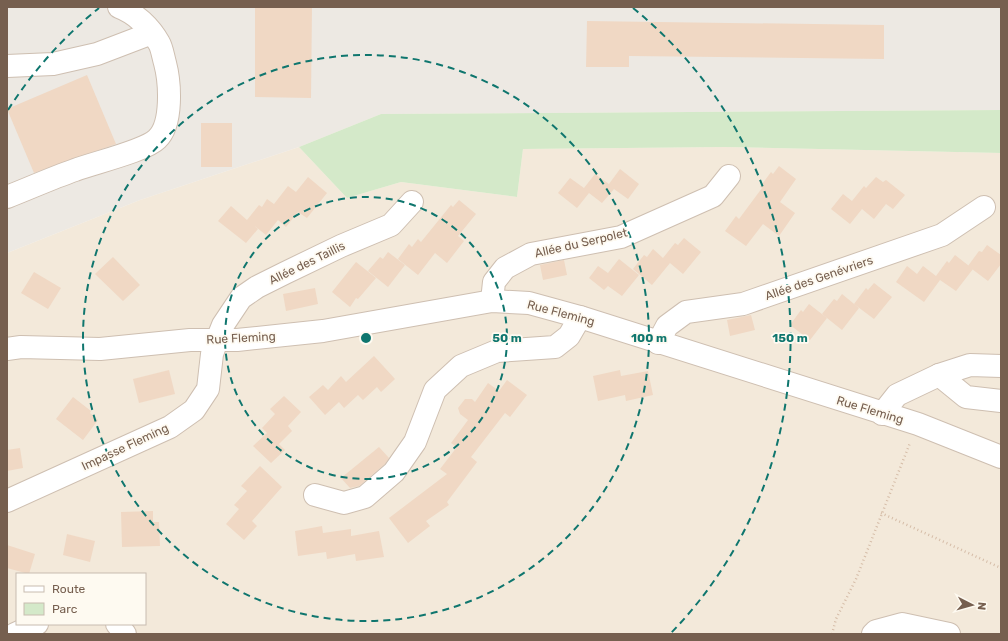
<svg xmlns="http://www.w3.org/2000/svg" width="1008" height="641" viewBox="0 0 1008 641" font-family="Rubik,sans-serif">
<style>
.residential{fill:#f3e9da;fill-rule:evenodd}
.industrial{fill:#ede9e3}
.green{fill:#d4e9c9}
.building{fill:#f0d8c4}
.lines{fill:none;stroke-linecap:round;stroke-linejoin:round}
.minor-casing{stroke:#cebfb1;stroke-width:24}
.path{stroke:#d5bca7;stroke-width:2.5;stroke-dasharray:1 3;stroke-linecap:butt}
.minor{stroke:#fff;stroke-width:22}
.ring{fill:none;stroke:#0f766e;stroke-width:2;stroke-dasharray:7 5}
.labels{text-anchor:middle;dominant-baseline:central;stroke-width:3.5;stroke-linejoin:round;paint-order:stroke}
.street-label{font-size:12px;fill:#765f4f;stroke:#fefaf1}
.centre{fill:#0f766e;stroke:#fefaf1;stroke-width:2}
.ring-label{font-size:12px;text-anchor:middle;font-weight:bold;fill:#0f766e;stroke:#fefaf1;stroke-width:3.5;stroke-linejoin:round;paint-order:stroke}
</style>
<rect width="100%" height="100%" fill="#fcf6eb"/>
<path class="residential" d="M299,147L347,198L401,182L517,197L523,149L725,147L1001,153V634H7V253L140,200ZM17,574H145V624H17Z"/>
<path class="industrial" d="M7,7H1001V110L381,114L299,147L140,200L7,253Z"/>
<path class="green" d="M1001,110V153L725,147L523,149L517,197L401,182L347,198L299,147L381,114Z"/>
<g class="building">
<path d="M255,7H312L311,98L255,97Z"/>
<path d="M587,21L884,25V59L629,56V67H586Z"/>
<path d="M87,75L116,144L34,173L7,109Z"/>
<rect x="201" y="123" width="31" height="44"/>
<path d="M779,166L796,179L780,202L795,213L779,236L763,224L746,246L725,231L736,216L739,219L762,188L760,187L771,172L773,174Z"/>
<path d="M620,169L639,184L628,199L614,189L602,203L589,193L577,208L558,193L570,178L584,188L595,174L609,184Z"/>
<path d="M308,177L327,193L307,218L298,212L286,227L278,220L266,235L252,224L258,229L246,243L218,221L231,206L247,220L259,205L262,207L267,199L274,204L288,186L296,192Z"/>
<path d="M876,177L883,182L886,180L905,195L893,209L886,204L874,219L862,209L850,224L831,209L843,194L852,201L864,186L866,188Z"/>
<path d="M459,200L476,214L458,236L464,241L447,263L435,253L418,275L398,259L409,244L412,247L418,239L421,242L451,205L453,207Z"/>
<path d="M684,238L701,252L683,274L670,263L652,285L633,269L644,255L647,257L653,249L663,258L675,243L678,245Z"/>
<path d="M987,245L1001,255V264L988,281L968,266L979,251L982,252Z"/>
<path d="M388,252L405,265L388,287L368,271L380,257L383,259Z"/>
<path d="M955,255L973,269L956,291L940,280L924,302L896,282L907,266L917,274L923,266L936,276L947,261L949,263Z"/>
<path d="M113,257L140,285L123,301L95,274Z"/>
<path d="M619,259L639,275L622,296L608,286L604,290L589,278L598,266L608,273Z"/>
<path d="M564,260L567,275L543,280L540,265Z"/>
<path d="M356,262L376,278L358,299L356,298L350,307L332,292Z"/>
<path d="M34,272L61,288L48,309L21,293Z"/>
<path d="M874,283L892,297L874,319L854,304L866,288L868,290Z"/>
<path d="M315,288L318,304L286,311L283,294Z"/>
<path d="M842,294L859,308L842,330L822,314L834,299L837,301Z"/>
<path d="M809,304L827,318L810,340L790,325L801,310L803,312Z"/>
<path d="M751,315L755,330L730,336L727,320Z"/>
<path d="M374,356L395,379L381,392L377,387L363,400L358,395L344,408L339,402L325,415L309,397L323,385L328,390L341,376L346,382Z"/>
<path d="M169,370L175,394L139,403L133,379Z"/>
<path d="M620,370L621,376L648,371L653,395L626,401L625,395L598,401L593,376Z"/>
<path d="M507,380L527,395L510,417L505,413L471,457L477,462L447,502L449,505L426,521L430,526L408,543L389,518L447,474L440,469L457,447L451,443L468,420L460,414L458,408L465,399H472L475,402L488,383L499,391Z"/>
<path d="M284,396L301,412L288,426L292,431L279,444L285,450L271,463L253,446L267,433L262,428L275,414L270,409Z"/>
<path d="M73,397L91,411L90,413L98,420L83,440L56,419Z"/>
<path d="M379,447L389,458L385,464L359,486L350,488L341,478Z"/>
<path d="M20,448L23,468L7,471V450Z"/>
<path d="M260,466L282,487L252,521L257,526L244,540L226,524L239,509L234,505L247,491L241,486Z"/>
<path d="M153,511V522H159L160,546L122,547L121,512Z"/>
<path d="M322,526L323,533L351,529V536L379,531L384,557L356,561L355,554L327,559L326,552L298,556L295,531Z"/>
<path d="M67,534L95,541L90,562L63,555Z"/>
<path d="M7,545L35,554L29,574L7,568Z"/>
</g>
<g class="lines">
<defs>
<g id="minor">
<path d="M7,66L53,64L97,54L152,33"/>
<path d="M7,197C30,188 52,178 75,170C93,163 145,151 157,139C173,124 170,82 165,63C163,56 162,48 159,43C150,27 135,13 119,7"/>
<path d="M492,301L494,282L505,268L531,254L621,237L713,196L729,176"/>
<path d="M658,343L667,326L686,312L743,304L942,235L984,207"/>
<path d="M7,349L21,347L100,349L190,340H237L323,331L492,301L529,303L580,317L918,424L1001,457"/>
<path d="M939,375L966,397L1001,401"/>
<path d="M882,414L897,395L939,375L970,365L1001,366"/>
<path d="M315,495L344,503L365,497L394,472L415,442L435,390L461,366L497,351L555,347L569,336L580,317"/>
<path d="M7,501L170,427L194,410L208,389L212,354L217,340L223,325L241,298L257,287L285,273L341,246L391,225L412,202"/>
<path d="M117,624L125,634"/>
<path d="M15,634L37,624"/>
<path d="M873,634L876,631L902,624L949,634"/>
</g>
</defs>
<use href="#minor" class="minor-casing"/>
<g class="path">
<path d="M881,513L1001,568"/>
<path d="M832,634L836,619L856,579L910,443"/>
</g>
<use href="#minor" class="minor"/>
</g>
<g class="ring">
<circle cx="366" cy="338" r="141"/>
<circle cx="366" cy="338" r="283"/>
<path d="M8 110A424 424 0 0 1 99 8M633 8A424 424 0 0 1 671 633"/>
</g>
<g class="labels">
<g class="street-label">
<text transform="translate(581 243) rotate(-13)">Allée du Serpolet</text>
<text transform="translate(307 263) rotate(-26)">Allée des Taillis</text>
<text transform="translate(819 278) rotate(-19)">Allée des Genévriers</text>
<text transform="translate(561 313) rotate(15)">Rue Fleming</text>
<text transform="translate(241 338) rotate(-3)">Rue Fleming</text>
<text transform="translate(870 410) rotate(17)">Rue Fleming</text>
<text transform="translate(125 447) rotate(-25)">Impasse Fleming</text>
</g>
</g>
<circle cx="366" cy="338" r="6" class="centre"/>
<g class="ring-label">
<text x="507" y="342">50 m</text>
<text x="649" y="342">100 m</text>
<text x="790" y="342">150 m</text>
</g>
<rect width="1008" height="641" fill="none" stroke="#765f4f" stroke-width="16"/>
<rect x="16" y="573" width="130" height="52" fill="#fefaf1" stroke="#c8bcb0"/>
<rect x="24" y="586" width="20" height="6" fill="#ffffff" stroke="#c8bcb0"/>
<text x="52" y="593" font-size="12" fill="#765f4f">Route</text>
<rect x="24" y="603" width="20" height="12" fill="#d4e9c9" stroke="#c8bcb0"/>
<text x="52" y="613" font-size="12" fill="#765f4f">Parc</text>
<g transform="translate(972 605) rotate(96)" stroke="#fefaf1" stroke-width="3" paint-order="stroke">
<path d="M0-3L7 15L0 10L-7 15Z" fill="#765f4f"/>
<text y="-6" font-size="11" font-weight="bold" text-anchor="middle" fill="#765f4f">N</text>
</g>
</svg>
